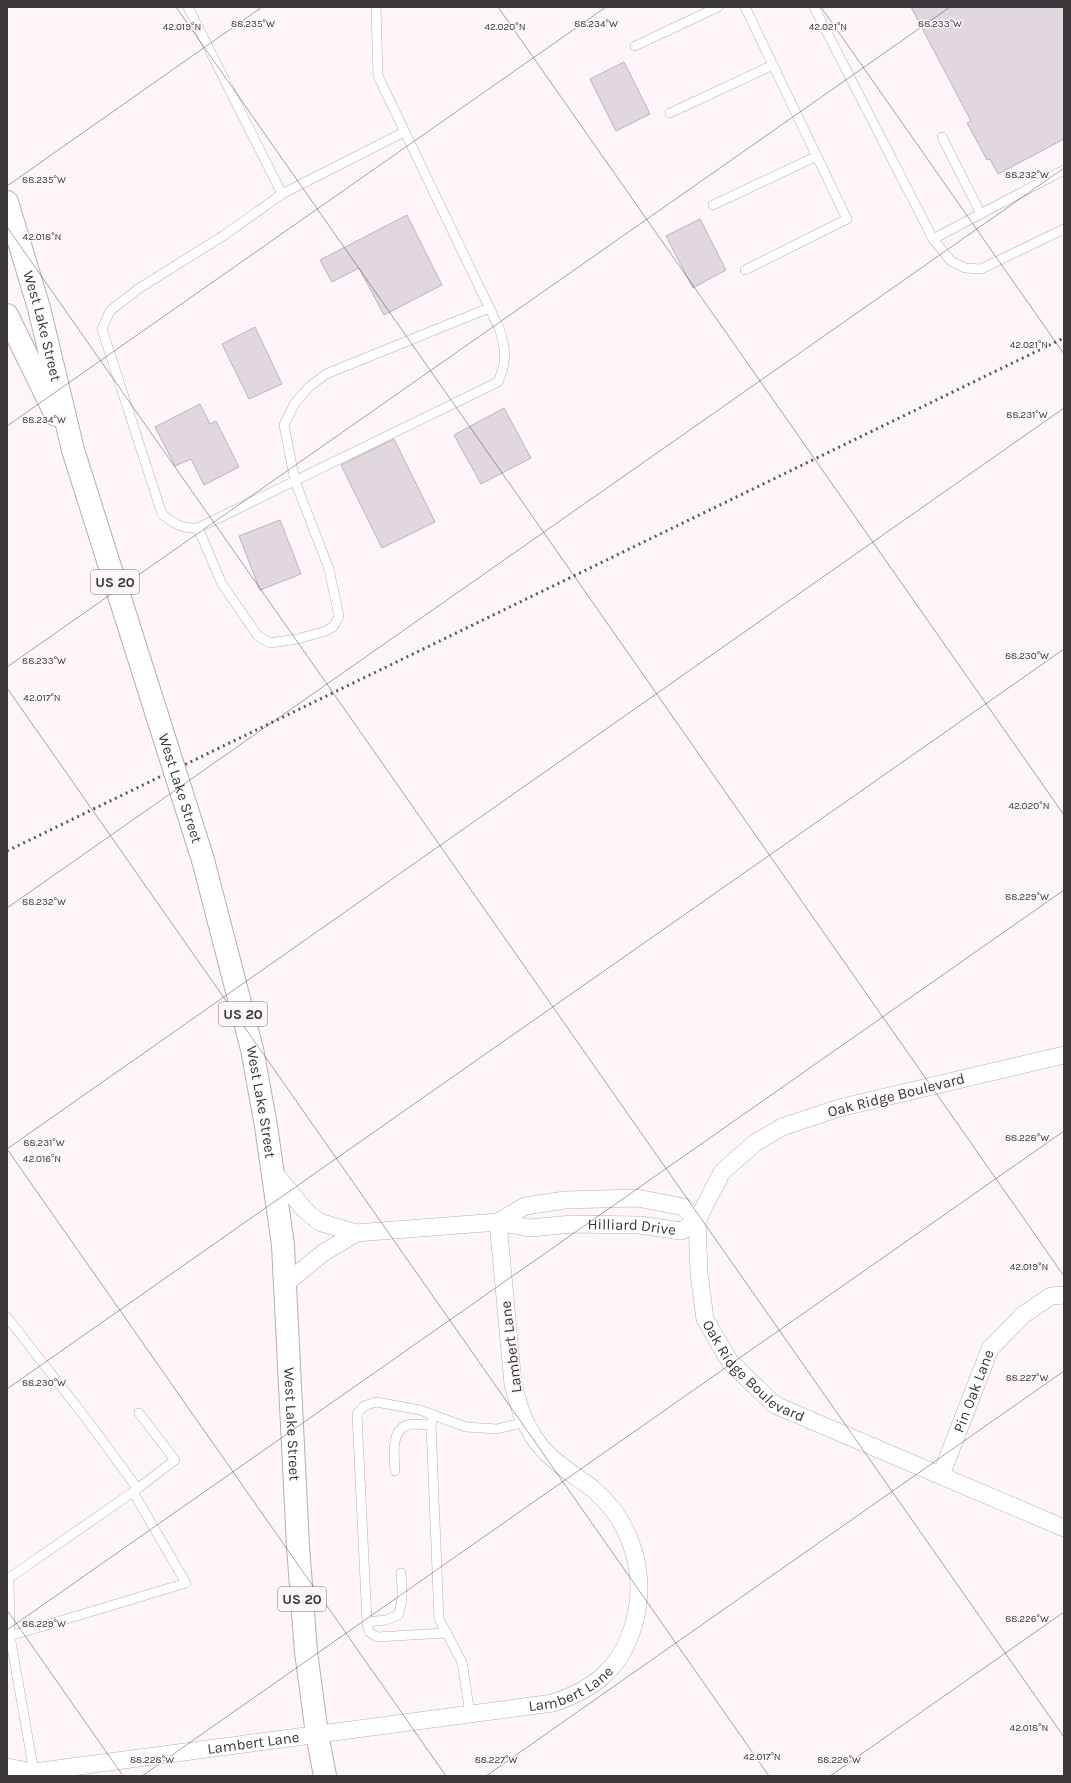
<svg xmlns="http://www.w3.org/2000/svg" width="1071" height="1783" viewBox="0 0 1071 1783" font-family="Karla,sans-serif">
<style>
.building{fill:#e1d8df;stroke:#bbb3b9}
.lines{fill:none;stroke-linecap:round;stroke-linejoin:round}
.service-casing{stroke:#b6aeb4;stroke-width:10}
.minor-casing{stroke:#b6aeb4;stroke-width:18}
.trunk-casing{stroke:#b6aeb4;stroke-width:24}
.service{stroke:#fff;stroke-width:9}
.minor{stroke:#fff;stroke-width:17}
.trunk{stroke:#fff;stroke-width:22}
.rail{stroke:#5d585c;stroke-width:3;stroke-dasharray:2 4;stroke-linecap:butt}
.trunk-bridge-casing{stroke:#b6aeb4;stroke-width:24;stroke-linecap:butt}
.trunk-bridge{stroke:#fff;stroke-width:22}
.ticks{fill:none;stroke:#3b373a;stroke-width:1;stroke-opacity:0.45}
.labels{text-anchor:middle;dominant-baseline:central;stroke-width:3;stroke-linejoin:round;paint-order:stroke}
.shield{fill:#fef5fb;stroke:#767074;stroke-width:1}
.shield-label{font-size:14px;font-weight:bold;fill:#3b373a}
.street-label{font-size:15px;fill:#3b373a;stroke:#fef5fb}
.ticks-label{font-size:10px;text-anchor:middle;fill:#3b373a;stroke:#fef5fb;stroke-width:3;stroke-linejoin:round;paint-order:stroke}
</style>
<rect width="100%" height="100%" fill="#fef5fb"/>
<g class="building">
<path d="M911,7H1064V139L998,174L990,159L987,160L967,123L971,121Z"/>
<path d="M624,62L650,114L616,131L590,79Z"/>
<path d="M407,215L442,285L384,315L359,268L332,282L320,260Z"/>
<path d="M700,219L726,270L693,288L666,236Z"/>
<path d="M255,327L282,384L249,399L222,344Z"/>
<path d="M200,404L210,424L216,421L239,467L204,485L191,459L175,466L155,427Z"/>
<path d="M504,408L531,458L481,484L454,435Z"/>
<path d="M394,439L435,522L382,548L341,465Z"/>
<path d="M280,520L301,574L260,590L239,536Z"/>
</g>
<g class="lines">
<defs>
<g id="service">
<path d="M188,7L282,194L226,234L138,289L110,311L102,329L162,514C174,524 183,529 198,528L498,382C507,361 506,352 500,330L378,76L376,7"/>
<path d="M745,7L847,219L745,270"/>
<path d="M814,7L933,239L951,261L965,268L981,269L1064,229"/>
<path d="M635,46L718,7"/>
<path d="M670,113L773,65"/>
<path d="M942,137L981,214"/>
<path d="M282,194L404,132"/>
<path d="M713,205L817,156"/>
<path d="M933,239L1064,170"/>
<path d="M198,528L222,584L258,636L270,643L297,639L326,631L334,626L339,616L329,569L295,481L284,425L295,403L309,387L326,374L489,308"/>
<path d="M7,1317L88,1421L137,1488"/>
<path d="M433,1414L431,1425L439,1619L462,1662L470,1714"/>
<path d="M395,1471C394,1455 390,1426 412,1424C418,1424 425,1425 431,1425"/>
<path d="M133,1492L175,1460L139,1413"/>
<path d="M367,1622L386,1620L398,1615C404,1601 402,1587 401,1573"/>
<path d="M446,1633L377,1637L369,1632L367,1622L357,1414L364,1406L376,1402L420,1410L466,1427L497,1429L525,1422"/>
<path d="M7,1635L10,1636L186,1583L133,1492L9,1578L10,1636L34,1772"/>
</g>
<g id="minor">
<path id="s1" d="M1064,1055L839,1108L782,1127L755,1143L722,1172L697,1221L699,1273L705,1319L730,1362L775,1405L1064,1528"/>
<path id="s2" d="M272,1170L304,1209L319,1222L356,1233L498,1222L530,1228L572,1224L639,1225L681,1231L697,1221L684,1207L637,1198L565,1200L525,1206L498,1222"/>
<path d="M285,1284L323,1253L356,1233"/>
<path id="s3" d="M941,1475L990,1349L1023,1315L1051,1296L1064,1295"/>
<path d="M7,1767L34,1772"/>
<path id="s4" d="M24,1776L34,1772L553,1703C592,1690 619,1670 632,1630C649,1579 634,1524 593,1489C576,1476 558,1466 543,1449C526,1430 519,1408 513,1384L498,1222"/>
</g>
<g id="trunk">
<path id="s5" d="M7,202L39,308L73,450L157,715"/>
<path d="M7,315L56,415"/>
<path id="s6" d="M203,860L252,1049L266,1126L283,1245L298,1546L306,1652L317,1734L325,1776"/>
</g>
</defs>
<use href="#service" class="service-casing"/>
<use href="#minor" class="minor-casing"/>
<use href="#trunk" class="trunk-casing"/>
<use href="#service" class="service"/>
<use href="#minor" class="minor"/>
<use href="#trunk" class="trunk"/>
<path class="rail" d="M7,851L1064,338"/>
<defs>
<g id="trunk-bridge">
<path id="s7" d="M157,715L203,860"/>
</g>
</defs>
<use href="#trunk-bridge" class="trunk-bridge-casing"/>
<use href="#trunk-bridge" class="trunk-bridge"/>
</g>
<path class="ticks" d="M176,7L1064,1276M498,7L1064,815M821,7L1064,354M7,186L262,7M7,227L1064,1737M7,426L606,7M7,667L950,7M7,688L769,1776M7,908L1064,168M7,1149L1064,408M7,1149L446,1776M7,1389L1064,649M7,1610L123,1776M7,1630L1064,890M142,1776L1064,1131M486,1776L1064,1371M830,1776L1064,1612"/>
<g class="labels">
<g class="shield">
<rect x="91" y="570" width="48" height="24" rx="3"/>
<rect x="219" y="1002" width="48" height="24" rx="3"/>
<rect x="278" y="1587" width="48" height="24" rx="3"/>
</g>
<g class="shield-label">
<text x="115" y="582">US 20</text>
<text x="243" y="1014">US 20</text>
<text x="302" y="1599">US 20</text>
</g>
<g class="street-label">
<text stroke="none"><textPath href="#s5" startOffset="129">West Lake Street</textPath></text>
<text stroke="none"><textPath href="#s7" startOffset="77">West Lake Street</textPath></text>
<text transform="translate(896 1095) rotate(-14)">Oak Ridge Boulevard</text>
<text stroke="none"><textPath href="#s6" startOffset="249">West Lake Street</textPath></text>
<text stroke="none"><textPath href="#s2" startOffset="386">Hilliard Drive</textPath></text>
<text transform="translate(511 1347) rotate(-97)">Lambert Lane</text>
<text stroke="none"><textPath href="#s1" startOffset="593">Oak Ridge Boulevard</textPath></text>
<text stroke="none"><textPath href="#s3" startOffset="90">Pin Oak Lane</textPath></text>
<text stroke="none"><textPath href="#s6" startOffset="573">West Lake Street</textPath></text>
<text stroke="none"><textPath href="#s4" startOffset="556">Lambert Lane</textPath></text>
<text stroke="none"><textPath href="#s4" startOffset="232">Lambert Lane</textPath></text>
</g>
</g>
<g class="ticks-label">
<text x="253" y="27">88.235°W</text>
<text x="596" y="27">88.234°W</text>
<text x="940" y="27">88.233°W</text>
<text x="182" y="30">42.019°N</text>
<text x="505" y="30">42.020°N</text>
<text x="828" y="30">42.021°N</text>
<text x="1027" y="178">88.232°W</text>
<text x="44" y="183">88.235°W</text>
<text x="42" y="240">42.018°N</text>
<text x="1029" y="348">42.021°N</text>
<text x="1027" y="418">88.231°W</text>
<text x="44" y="423">88.234°W</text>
<text x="1027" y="659">88.230°W</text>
<text x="44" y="664">88.233°W</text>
<text x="42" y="701">42.017°N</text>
<text x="1029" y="809">42.020°N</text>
<text x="1027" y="900">88.229°W</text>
<text x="44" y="905">88.232°W</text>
<text x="1027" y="1141">88.228°W</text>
<text x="44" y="1146">88.231°W</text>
<text x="42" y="1162">42.016°N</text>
<text x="1029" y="1270">42.019°N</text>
<text x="1027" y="1381">88.227°W</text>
<text x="44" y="1386">88.230°W</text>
<text x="1027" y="1622">88.226°W</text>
<text x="44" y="1627">88.229°W</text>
<text x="1029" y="1731">42.018°N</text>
<text x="762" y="1760">42.017°N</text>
<text x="152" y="1763">88.228°W</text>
<text x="496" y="1763">88.227°W</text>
<text x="839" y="1763">88.226°W</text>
</g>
<rect width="1071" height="1783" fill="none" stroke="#3b373a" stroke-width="16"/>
</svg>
